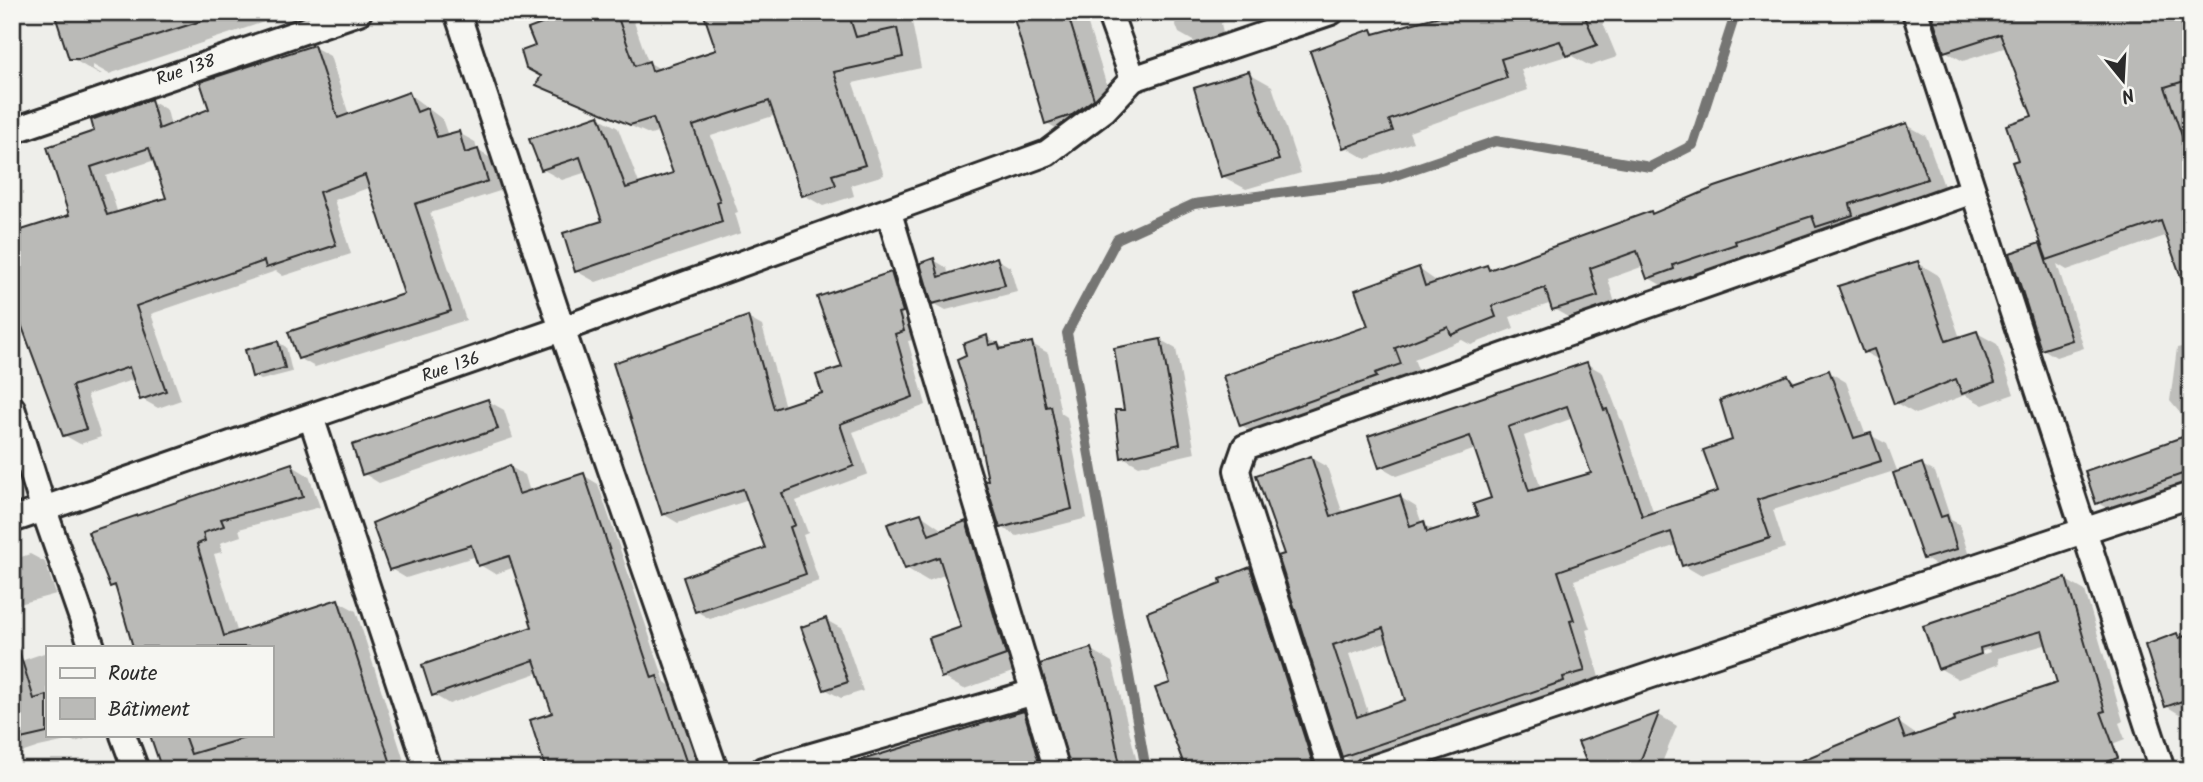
<svg xmlns="http://www.w3.org/2000/svg" width="2203" height="782" viewBox="0 0 2203 782" font-family="Kalam,sans-serif">
<style>
.shadow{fill:#0003;fill-rule:evenodd}
.lines{fill:none;stroke-linecap:round;stroke-linejoin:round}
.stream{stroke:#757573;stroke-width:10}
.building{fill:#babab7;stroke:#2b2b2b;stroke-width:2;fill-rule:evenodd}
.minor-casing{stroke:#2b2b2b;stroke-width:30}
.minor{stroke:#f6f6f2;stroke-width:24}
.labels{text-anchor:middle;dominant-baseline:central;stroke-width:5;stroke-linejoin:round;paint-order:stroke}
.street-label{font-size:18px;fill:#2b2b2b;stroke:#f6f6f2}
</style>
<rect width="100%" height="100%" fill="#eeeeea"/>
<filter id="ink" filterUnits="userSpaceOnUse"><feTurbulence type="fractalNoise" baseFrequency=".0143" numOctaves="2"/><feDisplacementMap in="SourceGraphic" scale="14" xChannelSelector="R" yChannelSelector="G"/><feConvolveMatrix kernelMatrix="1 2 1 2 8 2 1 2 1" color-interpolation-filters="sRGB"/></filter>
<g filter="url(#ink)">
<g class="shadow">
<path d="M56,12H267L270,20L109,74L93,65V69L102,74H98L71,58Z"/>
<path d="M610,12H617L634,22L648,62L662,70L719,51L704,12H910L921,68L853,83L884,175L851,185L854,196L823,206L804,195L776,115L711,136L738,212L735,213L741,233L596,282L576,271L605,222L587,172L562,180L542,169L598,117L618,128L640,186L675,174L660,132L651,135L539,85Z"/>
<path d="M1014,12H1084L1115,112L1068,135L1047,123Z"/>
<path d="M1171,12H1238L1239,17L1221,23L1223,34L1195,42L1179,33Z"/>
<path d="M1559,12H1594L1600,16L1617,57L1590,66L1570,55L1521,70L1528,90L1409,132L1413,142L1366,159L1345,147L1372,31L1378,34Z"/>
<path d="M1930,12H2191V95L2183,97L2191,121V295L2168,235L2067,270L2057,264L2084,348L2056,357L2043,349L2040,245L2045,248L2020,161L2035,117L2007,47L1963,61L1945,51Z"/>
<path d="M314,47L330,56L349,115L409,94L442,119L448,136L459,133L475,142L477,150L494,160L503,190L430,213L466,320L315,367L299,358L406,295L371,187L334,200L351,254L283,276L276,271L151,314L181,400L158,408L142,399L135,379L87,395L101,437L80,444L64,435L72,216L96,133L151,101L167,110L171,126L211,110ZM155,160L168,199L118,214L106,176Z"/>
<path d="M1249,73L1272,86L1301,173L1246,189L1222,176Z"/>
<path d="M1907,125L1926,136L1945,189L1868,214L1872,226L1837,237L1823,229L1753,252L1754,255L1691,276L1692,279L1668,289L1649,278L1644,266L1608,279L1616,307L1573,320L1554,309L1552,303L1510,317L1514,328L1471,345L1462,340L1414,359L1420,375L1260,436L1241,425L1371,328L1419,269L1439,283L1487,267L1493,270Z"/>
<path d="M997,259L1010,267L1017,292L946,310L933,303L934,260L947,268L949,276Z"/>
<path d="M1918,263L1938,275L1960,338L1977,333L1997,344L2014,394L1983,405L1965,395L1916,414L1896,403L1881,361L1864,352Z"/>
<path d="M891,274L906,283L917,339L908,341L926,405L853,432L868,474L796,501L808,533L803,535L819,581L710,619L696,611L767,549L749,500L678,523L663,514L748,318L762,326L785,407L824,395L844,368ZM893,283H897L907,319L904,320Z"/>
<path d="M987,337L1006,349L1032,344L1048,353L1061,413L1067,417L1087,518L1017,536L1001,527L968,357Z"/>
<path d="M1161,340L1176,349L1195,453L1139,466L1123,457L1126,411Z"/>
<path d="M278,342L286,347L292,372L261,380L253,376Z"/>
<path d="M2191,345V426L2170,401L2177,348Z"/>
<path d="M1587,364L1603,373L1620,418L1623,421L1654,514L1720,492L1734,441L1788,377L1798,383L1829,372L1846,382L1866,436L1870,435L1887,444L1898,473L1922,465L1935,472L1951,520L1959,524L1969,556L1937,566L1924,558L1894,471L1773,510L1785,548L1700,575L1683,565L1677,545L1574,580L1590,629L1586,630L1600,681L1361,766L1344,756L1286,555L1311,458L1327,467L1343,514L1400,497L1416,507L1422,524L1437,531L1480,517L1493,500L1476,449L1397,476L1380,466ZM1573,418L1593,474L1541,489L1524,436ZM1389,641L1407,701L1369,715L1349,654Z"/>
<path d="M488,401L504,410L513,438L379,483L363,473Z"/>
<path d="M2191,436V487L2116,513L2097,502Z"/>
<path d="M12,451L17,465L12,466Z"/>
<path d="M291,465L309,476L320,507L239,529L241,536L220,543L222,552L214,554L238,634L338,601L356,611L407,770H165L153,735H271V647H135L118,590L111,586Z"/>
<path d="M510,467L525,475L530,492L583,475L598,484L665,682L672,687L700,770H547L555,714L540,672L449,704L434,695L534,628L515,567L495,574L480,565L477,556L406,578L391,569Z"/>
<path d="M921,515L944,531L965,523L987,536L1027,667L964,689L942,677L964,628L947,574L928,581L906,568Z"/>
<path d="M30,554L45,562L56,594L12,606V560Z"/>
<path d="M1250,569L1272,581L1332,770H1184L1158,689L1172,684Z"/>
<path d="M2066,580L2085,591L2123,721L2119,723L2125,739L2058,765L1829,770L1898,722L1918,736L2059,684L2048,644L1998,658L1999,664L1958,679L1939,668ZM1989,649L1990,652L1950,666V663Z"/>
<path d="M826,620L842,629L863,691L841,698L825,689Z"/>
<path d="M2177,635L2183,638L2191,636V711L2181,715L2166,706Z"/>
<path d="M1091,650L1112,662L1139,770H1073Z"/>
<path d="M47,652V735H98L75,742L71,740L39,747L12,756V664Z"/>
<path d="M1023,713L1044,725L1058,770H836Z"/>
<path d="M1659,715L1677,726L1659,770H1638L1653,733H1649L1636,770H1583L1591,767L1581,743Z"/>
</g>
<g class="lines">
<path class="stream" d="M1146,770L1067,333L1117,239L1194,204L1381,180L1496,141L1650,167L1693,145L1736,12"/>
</g>
<g class="building">
<path d="M54,12H210L211,18L80,59H69Z"/>
<path d="M574,12H616L635,66L649,61L652,71L716,50L703,12H848L856,37L897,28L903,57L834,72L865,165L832,175L836,185L802,196L769,101L693,126L720,201L717,202L722,222L575,272L563,233L602,221L580,157L541,170L529,139L599,115L626,188L673,173L653,118L630,125L536,85L541,76L526,68L521,51L535,46L528,29Z"/>
<path d="M1012,12H1067L1094,99L1072,115L1045,124Z"/>
<path d="M1454,12H1583L1597,45L1567,56L1560,41L1501,59L1507,78L1389,120L1393,131L1343,148L1310,51L1372,29L1374,34Z"/>
<path d="M1931,12H2191V79L2165,87L2191,162V294H2187L2161,221L2047,260L2012,162L2018,160L2006,125L2032,116L2000,34L1944,52Z"/>
<path d="M314,45L338,118L409,92L417,112L427,108L437,137L459,131L465,153L478,149L488,181L415,204L451,311L298,359L288,332L404,294L365,175L319,192L336,245L266,268L264,261L136,306L166,391L140,400L129,367L72,386L86,429L63,436L12,300V233L69,215L47,147L94,131L91,120L151,99L159,129L209,109L200,82ZM149,148L166,198L107,215L91,167Z"/>
<path d="M1249,71L1279,160L1221,177L1194,88Z"/>
<path d="M1907,123L1927,179L1850,204L1853,215L1816,227L1812,216L1735,241L1736,244L1673,265L1674,269L1647,279L1637,251L1590,268L1598,296L1552,310L1545,288L1492,306L1496,317L1451,335L1448,327L1395,348L1401,364L1375,373L1377,377L1240,426L1223,376L1368,326L1355,290L1419,267L1425,286L1487,265L1489,270L1651,211L1652,214L1715,187Z"/>
<path d="M2040,243L2072,340L2041,350L2010,253Z"/>
<path d="M997,257L1005,285L932,304L920,263L934,258L939,277Z"/>
<path d="M1918,261L1946,341L1977,331L1995,382L1962,394L1956,379L1894,404L1874,349L1863,353L1838,286Z"/>
<path d="M891,272L903,312L899,313L904,331L895,334L913,397L840,424L854,466L782,493L795,525L790,527L806,574L695,612L683,577L765,548L743,489L662,515L613,363L748,316L774,409L822,393L816,375L842,367L817,297Z"/>
<path d="M987,335L989,345L998,343L1000,349L1032,342L1046,407L1051,406L1072,509L1000,528L985,481L988,480L974,412L957,360L966,356L963,344Z"/>
<path d="M1161,339L1180,444L1121,458L1115,410H1124L1114,348Z"/>
<path d="M278,341L285,368L252,377L245,350Z"/>
<path d="M1587,362L1604,410L1607,409L1642,516L1718,491L1703,450L1732,440L1720,400L1788,375L1793,383L1829,370L1854,438L1871,433L1881,461L1757,500L1770,538L1682,566L1671,532L1558,571L1574,620L1570,621L1585,671L1563,677L1564,681L1342,757L1278,556L1284,554L1256,475L1311,456L1331,516L1400,495L1410,526L1424,521L1427,532L1478,516L1473,504L1491,498L1470,436L1379,468L1368,436ZM1567,406L1591,473L1529,491L1508,427ZM1383,628L1405,700L1357,717L1333,645Z"/>
<path d="M488,399L498,429L362,475L352,445Z"/>
<path d="M2191,434V471L2096,504L2085,471Z"/>
<path d="M292,463L303,497L221,519L224,526L203,533L205,541L197,544L224,636L338,599L393,770H162L150,735H184L191,754L255,735H271V647H133L115,585L110,587L88,532Z"/>
<path d="M1922,463L1941,517L1947,515L1957,549L1923,559L1893,473Z"/>
<path d="M510,465L519,494L584,473L652,678L657,676L687,764L671,770H546L530,720L552,713L534,660L432,696L422,665L532,627L509,556L478,566L471,545L389,570L372,523Z"/>
<path d="M921,513L929,535L966,521L1006,655L941,678L929,638L961,627L939,557L905,569L887,524Z"/>
<path d="M1250,567L1314,767L1306,770H1186L1155,688L1170,683L1147,612L1221,583L1220,579Z"/>
<path d="M2066,578L2105,711L2101,712L2118,758L2086,770H1779L1898,720L1905,739L1955,721L1954,717L2057,683L2042,631L1980,648L1981,654L1938,669L1923,626Z"/>
<path d="M826,618L848,682L824,690L801,627Z"/>
<path d="M2177,633L2179,638L2191,634V698L2165,707L2145,645Z"/>
<path d="M18,648L34,699L47,695V733L12,741V649Z"/>
<path d="M1091,648L1106,696L1121,770H1071L1040,664Z"/>
<path d="M1024,711L1041,770H846L845,765Z"/>
<path d="M1659,713L1640,762L1616,770H1590L1578,742Z"/>
</g>
<g class="lines">
<defs>
<g id="minor">
<path d="M457,12L562,329L715,770"/>
<path d="M1109,12L1133,79"/>
<path d="M1915,12L2162,770"/>
<path d="M12,131L359,12"/>
<path d="M889,213L1057,770"/>
<path d="M12,408L44,510L92,647"/>
<path d="M311,417L428,770"/>
<path d="M12,520L562,329L1047,153L1104,110L1133,79L1331,12"/>
<path d="M123,735L136,770"/>
<path d="M763,770L1031,693"/>
<path d="M1331,770L1243,495L1237,470L1245,447L1973,191"/>
<path d="M1367,770L2191,495"/>
</g>
</defs>
<use href="#minor" class="minor-casing"/>
<use href="#minor" class="minor"/>
</g>
</g>
<g class="labels">
<g class="street-label">
<text transform="translate(186 71) rotate(-19)">Rue 138</text>
<text transform="translate(451 368) rotate(-19)">Rue 136</text>
</g>
</g>
<rect width="2203" height="782" fill="none" stroke="#f6f6f2" stroke-width="42"/>
<rect x="21" y="21" width="2161" height="740" fill="none" stroke="#2b2b2b" stroke-width="2.5" filter="url(#ink)"/>
<rect x="46" y="646" width="228" height="91" fill="#f6f6f2" stroke="#a5a5a2" stroke-width="2"/>
<rect x="60" y="668" width="35" height="10" fill="#f6f6f2" stroke="#a5a5a2" stroke-width="2"/>
<text x="108" y="680" font-size="21" fill="#2b2b2b">Route</text>
<rect x="60" y="698" width="35" height="21" fill="#babab7" stroke="#a5a5a2" stroke-width="2"/>
<text x="108" y="716" font-size="21" fill="#2b2b2b">Bâtiment</text>
<g transform="translate(2123 80) rotate(162)" stroke="#f6f6f2" stroke-width="5" paint-order="stroke">
<path d="M0-5L12 26L0 18L-12 26Z" fill="#2b2b2b"/>
<text y="-10" font-size="19" font-weight="bold" text-anchor="middle" fill="#2b2b2b">N</text>
</g>
</svg>
